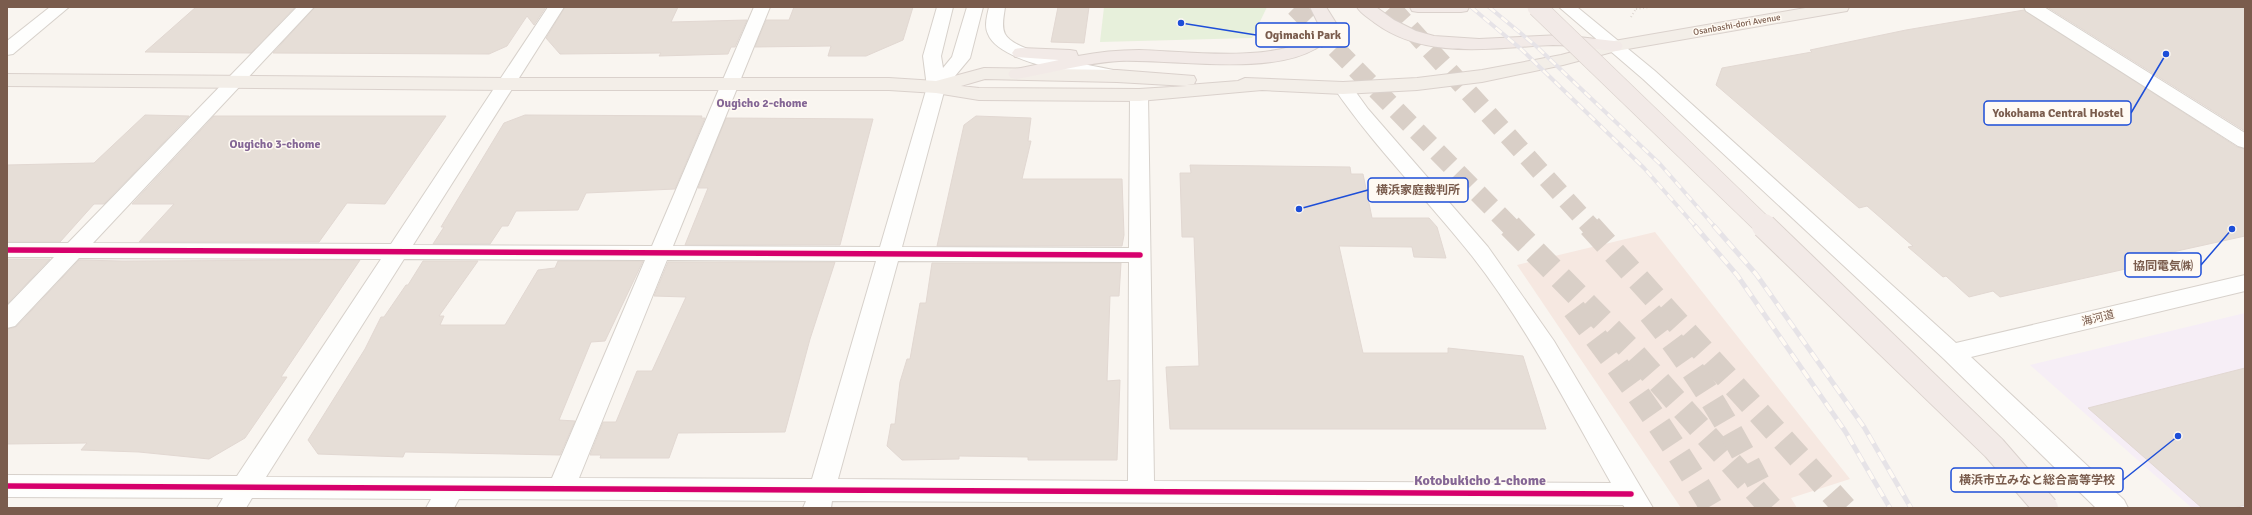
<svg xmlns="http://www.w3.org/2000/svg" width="2252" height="515" viewBox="0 0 2252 515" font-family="Signika,'Noto Sans JP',sans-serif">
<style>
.commercial{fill:#f6e8e1}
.education{fill:#f6eef6}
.green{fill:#e7f0db}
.building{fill:#e6ded7;stroke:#e2d8d2}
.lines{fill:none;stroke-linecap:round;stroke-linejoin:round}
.highway-tunnel-far1{stroke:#d9cfc7;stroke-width:19;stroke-dasharray:19 10;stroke-linecap:butt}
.highway-tunnel{stroke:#d9cfc7;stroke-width:24;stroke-dasharray:24 12;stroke-linecap:butt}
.minor-casing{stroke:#d7d1cb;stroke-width:2}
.major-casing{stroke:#dad1cc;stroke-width:2}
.highway-casing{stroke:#dad1cc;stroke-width:2}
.path{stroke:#dcd5d0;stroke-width:2;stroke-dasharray:1 2.5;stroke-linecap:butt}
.minor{fill:#fefefd;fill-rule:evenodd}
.major{fill:#f3eee8;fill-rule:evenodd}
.highway{fill:#f2eae7;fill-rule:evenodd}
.rail-far1-casing{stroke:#e6e3e7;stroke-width:4}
.rail-casing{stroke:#e6e3e7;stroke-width:5}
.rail-far1{stroke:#fffaf3;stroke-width:2.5;stroke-dasharray:8;stroke-linecap:butt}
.rail{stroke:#fffaf3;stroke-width:3.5;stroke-dasharray:10;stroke-linecap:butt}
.highway-bridge-far1-casing{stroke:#dad1cc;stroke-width:20;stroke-linecap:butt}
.highway-bridge-casing{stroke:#dad1cc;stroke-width:26;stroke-linecap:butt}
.highway-bridge-far1{stroke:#f2eae7;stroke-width:19}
.highway-bridge{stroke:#f2eae7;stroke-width:24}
.cycleway-casing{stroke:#fffaf3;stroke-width:8}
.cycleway{stroke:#d6006c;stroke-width:5.5}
.labels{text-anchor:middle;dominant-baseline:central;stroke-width:3;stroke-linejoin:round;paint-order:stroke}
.far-street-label{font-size:9px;fill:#7a5c4d;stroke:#fffaf3}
.street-label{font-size:11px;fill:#7a5c4d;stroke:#fffaf3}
.neighbourhood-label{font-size:12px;font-weight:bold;fill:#846695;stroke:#fffaf3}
.near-neighbourhood-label{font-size:14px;font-weight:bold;fill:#846695;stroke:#fffaf3}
.leader{fill:none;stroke:#1d4ed8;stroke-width:1.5}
.callout-dot{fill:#1d4ed8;stroke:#fffaf3;stroke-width:1.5}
.callout{fill:#fffaf3;stroke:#1d4ed8;stroke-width:1.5}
.callout-label{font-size:12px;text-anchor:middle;font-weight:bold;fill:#7a5c4d}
</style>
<rect width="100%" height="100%" fill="#f9f5f0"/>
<path class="commercial" d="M1655,232L1850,479L1791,498L1797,508H1764L1762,505L1752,508H1681L1517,265Z"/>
<path class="education" d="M2245,313V508H2192L2030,365Z"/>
<path class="green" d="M1104,7H1267L1252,38L1100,42Z"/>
<g class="building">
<path d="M196,7H295L251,53L145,52Z"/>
<path d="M315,7H546L534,25L527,16L507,46L489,54L273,53Z"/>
<path d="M565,7H678L671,22L747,20L735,47H731L728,54L659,56L661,53L560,54L546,38Z"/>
<path d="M794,7H913L903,40L866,56H828L831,46L755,47L766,20H789Z"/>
<path d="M1058,7H1089L1084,43L1051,42Z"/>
<path d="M2047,7H2245V131Z"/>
<path d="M2024,10L2237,147L2245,149V236L2168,253L2175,258L2000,297L1993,291L1969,297L1946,276L1943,277L1908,247L1913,246L1867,206L1859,208L1716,85L1722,68L1812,52L1810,50L1906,30Z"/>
<path d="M145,115L189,116L104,204H94L60,242H7V165L94,163Z"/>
<path d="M525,115L702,116L701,118H705L675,189L586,193L578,210L516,211L508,226H502L490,244H433L444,227H441L504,123Z"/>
<path d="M214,116H446L385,204L347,203L319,242H139L174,204H132Z"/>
<path d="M976,116L1031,118L1028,141H1031L1022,179H1122L1124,235L1122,246H937L964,125Z"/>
<path d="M726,118L873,119L840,245H685L708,188H698Z"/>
<path d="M1190,165L1350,167L1351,174H1363L1372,218H1429L1437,227L1446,258L1414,257L1412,247L1339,246L1363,353H1448V348L1523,356L1546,429H1170L1166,367L1199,366L1194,237H1182L1180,173H1191Z"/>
<path d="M7,259H50L7,304Z"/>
<path d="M79,260L122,261L360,260L281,377H287L245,438L209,459L139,452L81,450L87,443L7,444V329L16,327Z"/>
<path d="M423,261H478L439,316H444L440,325H505L538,270L555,268L558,261H643L605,341L591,342L559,420L575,421L560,455L405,452L403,457L318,454L308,440L365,349L381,317H384L406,285H408Z"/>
<path d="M668,262H835L810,339L785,432L678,433L669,458H600L601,455H590L603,422H616L637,371H652L686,297L654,296Z"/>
<path d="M932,263H1121L1119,296H1110L1107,381L1120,380L1117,460H1028V457L959,456V459L902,460L887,446L891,424H895L900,382L907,359H910L920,303H926Z"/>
<path d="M2245,368V505L2234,508H2202L2088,408Z"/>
</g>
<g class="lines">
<g class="highway-tunnel-far1">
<path d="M1295,7L1511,227"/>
<path d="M1391,7L1591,227"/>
</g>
<g class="highway-tunnel">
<path d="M1510,226L1629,348L1771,508"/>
<path d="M1590,226L1845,508"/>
<path d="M1574,309C1624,373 1671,438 1712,508"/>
<path d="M1650,313C1693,365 1727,422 1758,482"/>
</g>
<defs>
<g id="minor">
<path d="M50,7H69L13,54L7,55V41Z"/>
<path d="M297,7H314L93,243L391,244L548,7H564L413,245L652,246L754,7H770L673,246L880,247L927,87L923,56L937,7H953L941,56L943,68L952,57L967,7H983L970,58L945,88L902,247L1129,248L1130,95L1132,91L1139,89L1146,91L1148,95L1154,481L1611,483C1568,407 1526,325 1472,256C1427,199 1375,148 1334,88L1336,84L1343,82L1350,84L1368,109L1488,247L1554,341L1653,508H1625L1623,505L832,501L831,508H803L806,501L459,499L454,508H426L431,499L252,498L246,508H217L223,498L7,497V475L237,476L381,259L79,258L15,326L7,328V306L54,257H7V243H68ZM404,259L645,260L552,478L266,477ZM667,260L876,261L812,479L579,478ZM898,261L1129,262L1128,481L838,479Z"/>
<path d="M989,7H1005C1004,16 1001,26 1005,34C1015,54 1097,66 1118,71L1121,75L1118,79L1112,81C1083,75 999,63 988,34C984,26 987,16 989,7Z"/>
<path d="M1559,7H1577L1655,71L1956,343L2245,275V291L1971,357L2124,500L2128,508H2096L1944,359L1643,79Z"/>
<path d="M2024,7H2044L2245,133V148L2238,146L2026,11Z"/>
</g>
<path id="major" d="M1811,7H1849L1847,11L1841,12L1616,51L1563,65L1482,82L1417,90L1343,94L1262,90L1139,101L979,100L936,93L889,90H507L7,86V74L507,78H889L936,81L984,68L1117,70L1194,76L1196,80L1194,84L1187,85L1238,81L1245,78L1343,82L1417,78L1482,70L1561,55L1614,41ZM985,79L1117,82L1187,86L1139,89L979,88L961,86Z"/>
<g id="highway">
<path d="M1310,7H1326L1336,23C1331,33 1325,44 1315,49C1269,76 1173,59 1119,61C1085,63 1051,73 1017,79L1011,78L1008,74L1011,70L1059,60L1015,57L1012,53L1015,49L1021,48L1070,50L1076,51L1078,56C1098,52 1118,50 1139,50C1181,51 1267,62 1303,41C1310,37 1315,30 1318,23Z"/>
<path d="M1357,7H1376L1394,20L1416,31L1434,36L1479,39L1561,35L1614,41L1620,42L1623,46L1620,50L1614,51C1594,49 1573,45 1553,45C1494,47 1427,61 1375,23C1369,18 1361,14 1357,7Z"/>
<path d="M1410,7H1469L1467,11L1461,12H1418L1412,11Z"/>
</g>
</defs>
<use href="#minor" class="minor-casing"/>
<use href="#major" class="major-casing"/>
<use href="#highway" class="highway-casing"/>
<g class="path">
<path d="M1636,9L1649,7"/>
<path d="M1631,17L1637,7"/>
</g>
<use href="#minor" class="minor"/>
<use href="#major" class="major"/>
<use href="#highway" class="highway"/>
<defs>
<g id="rail-far1">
<path d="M1471,7L1521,49L1644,168L1696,227"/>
<path d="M1489,7L1536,46L1660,164L1715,227"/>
</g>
<g id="rail">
<path d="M1695,226L1737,275L1845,431L1890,508"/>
<path d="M1714,226L1756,274L1864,427L1911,508"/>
</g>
</defs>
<use href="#rail-far1" class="rail-far1-casing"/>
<use href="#rail" class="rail-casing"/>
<use href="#rail-far1" class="rail-far1"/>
<use href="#rail" class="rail"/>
<defs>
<path id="highway-bridge-far1" d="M1537,7L1765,227"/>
<path id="highway-bridge" d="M1764,226L1994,448L2046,508"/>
</defs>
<use href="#highway-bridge-far1" class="highway-bridge-far1-casing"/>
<use href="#highway-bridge" class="highway-bridge-casing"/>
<use href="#highway-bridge-far1" class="highway-bridge-far1"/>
<use href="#highway-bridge" class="highway-bridge"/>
<defs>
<g id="cycleway">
<path d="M7,250L1140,255"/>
<path d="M7,486L1631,494"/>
</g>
</defs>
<use href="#cycleway" class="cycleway-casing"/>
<use href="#cycleway" class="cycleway"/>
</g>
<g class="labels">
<g class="far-street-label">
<text transform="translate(1737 25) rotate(-10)">Osanbashi-dori Avenue</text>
</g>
<g class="street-label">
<text transform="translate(2098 318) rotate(-14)">海河道</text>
</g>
<g class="neighbourhood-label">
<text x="762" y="103">Ougicho 2-chome</text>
<text x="275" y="144">Ougicho 3-chome</text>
</g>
<g class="near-neighbourhood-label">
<text x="1480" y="480">Kotobukicho 1-chome</text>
</g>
</g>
<path class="leader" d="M1181 23L1256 35M2166 54L2131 113M1299 209L1368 190M2232 229L2201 265M2178 436L2123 480"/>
<g class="callout-dot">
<circle cx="1181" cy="23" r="4"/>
<circle cx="2166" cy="54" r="4"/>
<circle cx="1299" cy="209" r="4"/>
<circle cx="2232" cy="229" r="4"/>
<circle cx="2178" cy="436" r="4"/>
</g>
<g class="callout">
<rect x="1256" y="23" width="93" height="24" rx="4"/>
<rect x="1984" y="101" width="147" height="24" rx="4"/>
<rect x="1368" y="178" width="100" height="24" rx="4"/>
<rect x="2125" y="253" width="76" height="24" rx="4"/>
<rect x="1951" y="468" width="172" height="24" rx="4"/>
</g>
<g class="callout-label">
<text x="1303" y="39">Ogimachi Park</text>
<text x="2058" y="117">Yokohama Central Hostel</text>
<text x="1418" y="194">横浜家庭裁判所</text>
<text x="2163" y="270">協同電気㈱</text>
<text x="2037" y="484">横浜市立みなと総合高等学校</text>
</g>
<rect width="2252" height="515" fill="none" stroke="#7a5c4d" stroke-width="16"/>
</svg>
